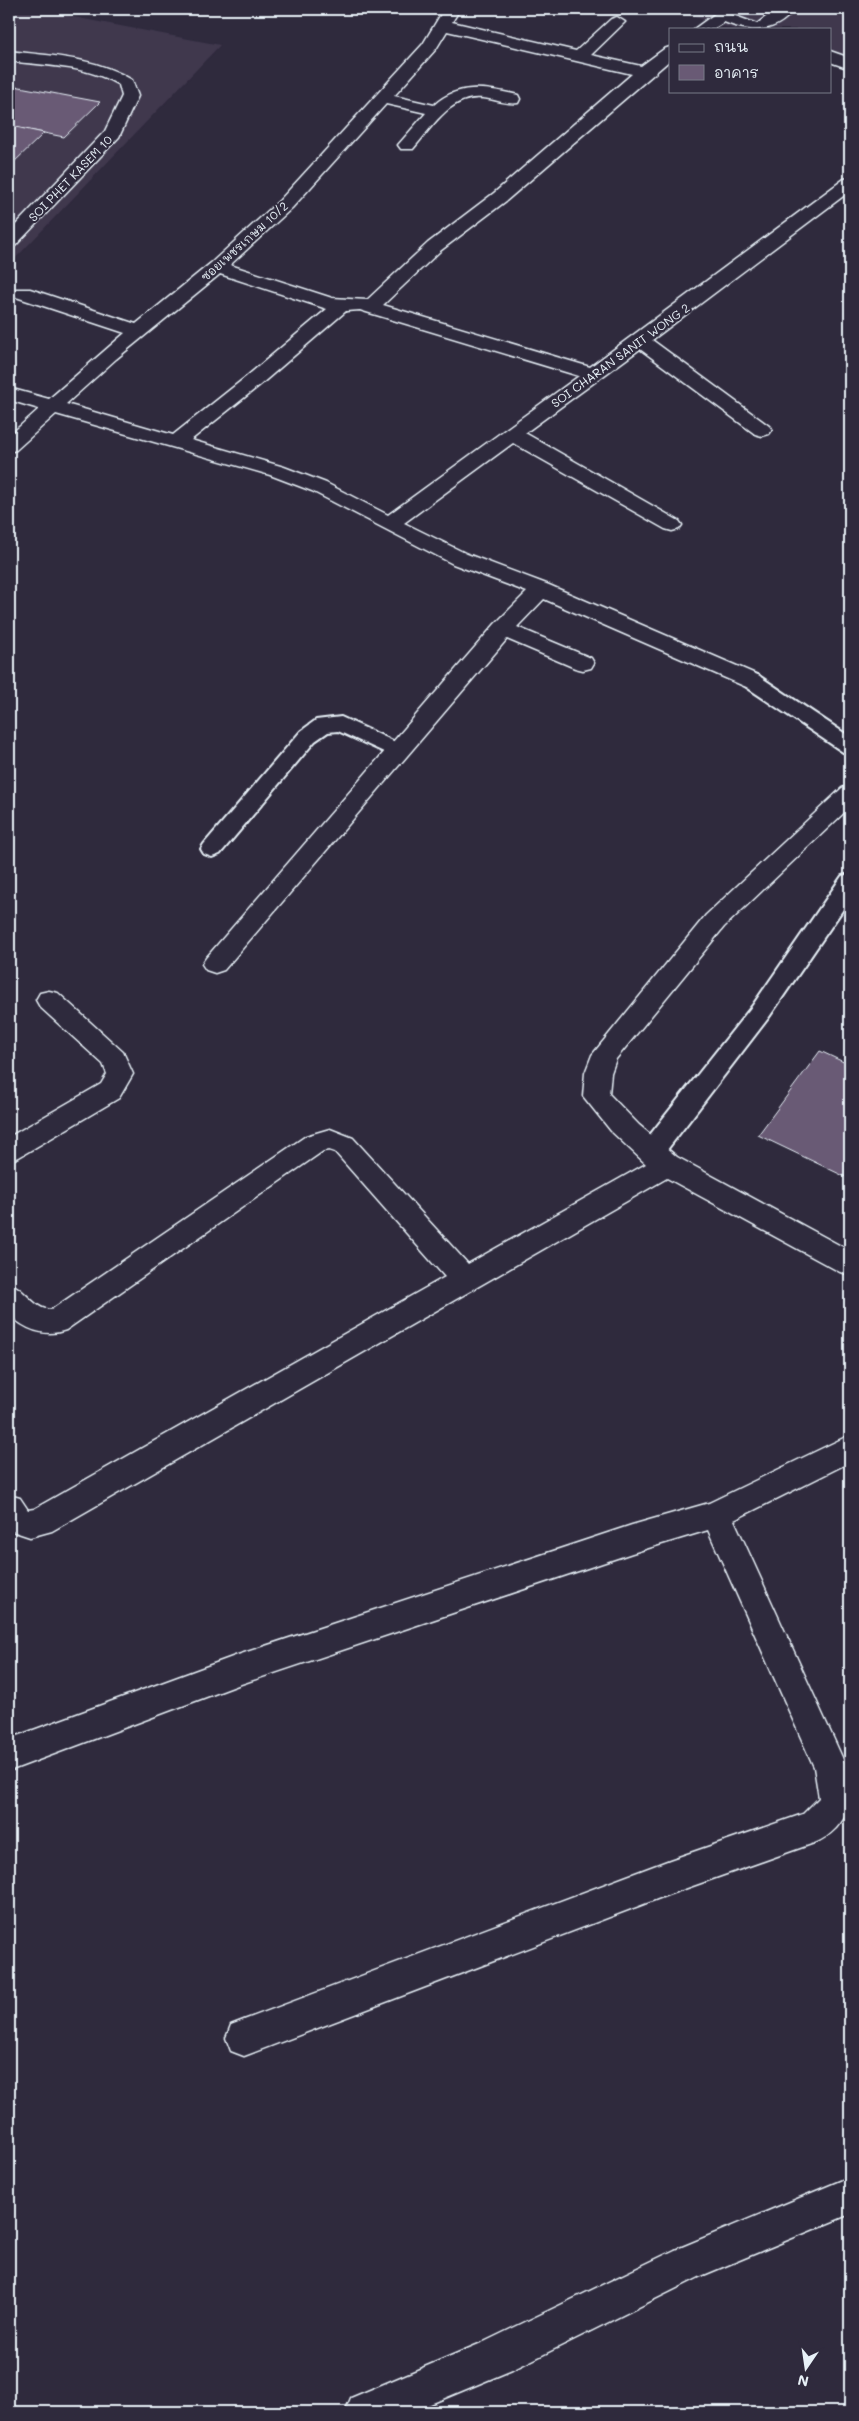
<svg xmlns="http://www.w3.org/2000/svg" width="859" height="2421" viewBox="0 0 859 2421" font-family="Mali,'Playpen Sans Thai',sans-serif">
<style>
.built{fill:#40384e}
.building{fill:#695a75;stroke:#e8f1f8}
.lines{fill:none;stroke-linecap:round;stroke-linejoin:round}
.lane-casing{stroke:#e8f1f8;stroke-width:4}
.street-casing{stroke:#e8f1f8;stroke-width:3}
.lane{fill:#2f2a3d;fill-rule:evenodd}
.street{fill:#2f2a3d;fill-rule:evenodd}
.labels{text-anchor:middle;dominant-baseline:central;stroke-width:4;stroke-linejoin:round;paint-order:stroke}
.far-street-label{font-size:12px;fill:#e8f1f8;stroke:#2f2a3d}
</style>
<rect width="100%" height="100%" fill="#2f2a3d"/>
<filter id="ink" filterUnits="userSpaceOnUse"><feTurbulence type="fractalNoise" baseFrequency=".02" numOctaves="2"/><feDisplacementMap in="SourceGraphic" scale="10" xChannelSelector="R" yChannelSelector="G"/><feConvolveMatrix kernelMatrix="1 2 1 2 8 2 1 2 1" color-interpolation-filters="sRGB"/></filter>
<g filter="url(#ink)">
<g class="built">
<path d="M9,9H31L220,45L9,265Z"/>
<path d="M708,9H850V64L830,58V29H733L695,17Z"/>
</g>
<g class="building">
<path d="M9,85L100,102L64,137L9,126Z"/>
<path d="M11,126L44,133L10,166L9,129Z"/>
<path d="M820,1051L850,1065V1179L758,1135Z"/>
</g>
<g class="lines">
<defs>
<g id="lane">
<path d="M752,674L759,676L850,737V754L843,752L745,686L742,681L745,676Z"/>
<path d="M341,717L404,746L407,751L404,756L397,758L338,731L328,732L315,741L220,854L212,857L204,854L201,849L204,844L301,731L316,720Z"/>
<path d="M850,874V899L769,1017L660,1159L651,1162L642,1159L639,1152L642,1145L753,1005L842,876Z"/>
</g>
<g id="street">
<path d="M444,9H460L452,22L576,51L611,19L617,17L625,22L591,55L641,66L664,49L670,47V60L506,201L440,251L383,305L590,367L844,179L850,178V191L652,340L769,426L772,430L769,434L762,436L755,434L640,349L525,433L679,521L682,525L679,529L672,531L665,529L513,443L404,523L467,554L549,585L760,676L763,681L760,686L752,688L744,686L544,599L517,627L591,658L594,663L591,668L583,670L575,668L507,639L224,970L215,973L206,970L202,964L206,958L495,624L527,592L453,564L312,491L270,475L56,414L16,450L9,452V436L39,409L9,400V388L49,399L125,333L16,297L14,293L16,289H30L136,324L211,263L280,200L423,44ZM447,31L632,74L494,193L428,243L367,300L332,298L230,265L292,208L386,104L426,113L398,145L401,149H413C432,127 451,94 483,98C494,99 507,105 518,103L520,99L518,95C488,88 459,82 434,105L394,96L436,49ZM220,274L327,309L246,377L173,435L66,404L116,359ZM360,310L363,311L579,376L388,515L326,483L284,467L191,440L260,385L346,311Z"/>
<path d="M776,9H794C776,35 749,32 724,22L713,29H694L716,13L722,11L757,24Z"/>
<path d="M9,51C51,56 95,57 132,80L138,96L119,137L15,246L9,247V232L105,131L122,96L119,85C86,65 46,66 9,61Z"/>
<path d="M830,51L850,58V69L830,62Z"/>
<path d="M850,786V807L724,927L616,1059L611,1073L609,1094L639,1125L677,1157L850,1251V1275L840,1272L667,1178L52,1531L30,1537L9,1530V1495L20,1498L28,1510L34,1509L445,1277L335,1152L329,1150L323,1151L66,1330C45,1338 24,1329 9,1314V1283C26,1289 33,1309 51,1310L306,1136L330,1129L353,1138L468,1264L646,1164L611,1131L583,1096L585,1073L592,1055L706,915L842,788Z"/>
<path d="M49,991L58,993L123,1052L133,1074L119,1098L19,1157L9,1161V1137L101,1084L107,1074L103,1064L40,1007L36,1000L40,993Z"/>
<path d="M850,1435V1462L734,1520L846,1766C851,1794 856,1805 836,1828C829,1835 824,1839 814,1843L670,1894L244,2056L231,2051L226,2038L231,2025L244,2020L670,1860L803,1814L819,1798L814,1767L708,1530L632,1553L238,1685L9,1771V1739L238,1655L632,1525L709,1503Z"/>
<path d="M850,2177V2214L701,2276L512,2370L411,2412H345L351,2398L484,2342L675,2250Z"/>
</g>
</defs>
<use href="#lane" class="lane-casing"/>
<use href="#street" class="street-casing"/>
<use href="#lane" class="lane"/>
<use href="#street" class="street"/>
</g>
</g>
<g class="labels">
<g class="far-street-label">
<text transform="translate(70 178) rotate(-46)">SOI PHET KASEM 10</text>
<text transform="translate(244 241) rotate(-42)">ซอยเพชรเกษม 10/2</text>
<text transform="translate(620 355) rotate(-36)">SOI CHARAN SANIT WONG 2</text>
</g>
</g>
<rect width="859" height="2421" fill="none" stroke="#2f2a3d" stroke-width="30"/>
<rect x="15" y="15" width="829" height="2391" fill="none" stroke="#e8f1f8" stroke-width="2" filter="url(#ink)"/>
<rect x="669" y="28" width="162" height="65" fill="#2f2a3d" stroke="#797a88"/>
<rect x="679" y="44" width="25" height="8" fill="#2f2a3d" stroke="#797a88"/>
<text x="714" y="52" font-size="15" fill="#e8f1f8">ถนน</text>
<rect x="679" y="65" width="25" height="15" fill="#695a75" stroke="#797a88"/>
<text x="714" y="78" font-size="15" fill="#e8f1f8">อาคาร</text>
<g transform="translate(806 2368) rotate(193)" stroke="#2f2a3d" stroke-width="4" paint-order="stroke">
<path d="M0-4L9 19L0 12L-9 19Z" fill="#e8f1f8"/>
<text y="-8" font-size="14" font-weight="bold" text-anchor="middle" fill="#e8f1f8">N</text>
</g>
</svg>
